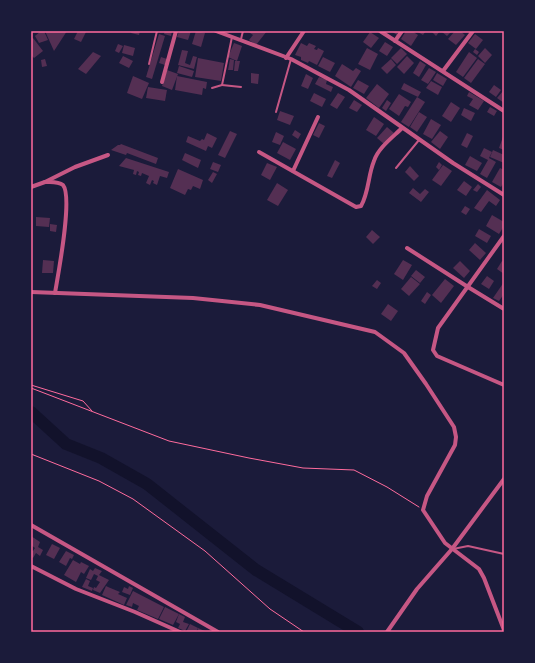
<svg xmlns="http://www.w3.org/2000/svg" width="535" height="663" viewBox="0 0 535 663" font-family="'Fira Sans Condensed',sans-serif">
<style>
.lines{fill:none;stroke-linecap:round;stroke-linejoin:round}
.river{stroke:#12122b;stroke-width:12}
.building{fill:#542f53}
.path{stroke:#ff6b9d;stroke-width:1}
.service{stroke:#c65784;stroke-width:2}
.minor{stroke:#c65784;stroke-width:4}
.neatline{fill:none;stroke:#ff6b9d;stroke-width:1.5}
</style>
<rect width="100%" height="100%" fill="#1b1b3a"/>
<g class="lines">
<path class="river" d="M31,412L66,444L101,458L147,484L256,570L358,632"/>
</g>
<g class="building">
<path d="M41,31H44L48,40L39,43L35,36Z"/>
<path d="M45,31H67L54,51Z"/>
<path d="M78,31L86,32L81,42L74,39Z"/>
<path d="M132,31H140L139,35L131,33Z"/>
<path d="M165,31H172L171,36L164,34Z"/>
<path d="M179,31H191L188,40L177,37Z"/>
<path d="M196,31L205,33L201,47L192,44Z"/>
<path d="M247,31H267L256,45L249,40L253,35Z"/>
<path d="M391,31H399L397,35Z"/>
<path d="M406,31H412L418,35L411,46L401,39Z"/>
<path d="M416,31H426L423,35Z"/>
<path d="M431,31H440L436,36Z"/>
<path d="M443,31H449L451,32L447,36L442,32Z"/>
<path d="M455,31H460L465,35L456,45L448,39Z"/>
<path d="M370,32L379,38L371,48L363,42Z"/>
<path d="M159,34L165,36L152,79L146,77Z"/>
<path d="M475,34L483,40L476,49L468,43Z"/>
<path d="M33,38L43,51L34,58L31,55V39Z"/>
<path d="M385,42L393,47L387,56L379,51Z"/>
<path d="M234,43L242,46L237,61L228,57Z"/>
<path d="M301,43L307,46L309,43L316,46L314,49L317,50L318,48L324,51L317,65L309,61L308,63L301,60V57L295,55Z"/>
<path d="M118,44L123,46L119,53L115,51Z"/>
<path d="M124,45L135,48L133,56L122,53Z"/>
<path d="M367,48L378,54L370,70L358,64Z"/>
<path d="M401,48L407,54L397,64L391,58Z"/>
<path d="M485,48L492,55L485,63L478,56Z"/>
<path d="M475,49L479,52L477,55L473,52Z"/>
<path d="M182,50L188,51L185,63L190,65L193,56L197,57L194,69L178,65Z"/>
<path d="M93,52L101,56L86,74L78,69Z"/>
<path d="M469,52L477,58L463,77L456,72Z"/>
<path d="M123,56L133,61L129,68L119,63Z"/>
<path d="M407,56L414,63L404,74L397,67Z"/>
<path d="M161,57L167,59L165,65L159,63Z"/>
<path d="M323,57L335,63L330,72L318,66Z"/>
<path d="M198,58L224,63L221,81L195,77Z"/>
<path d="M45,59L47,66L42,67L41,60Z"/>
<path d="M230,59L234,60L233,70H228Z"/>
<path d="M391,59L396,65L387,74L381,68Z"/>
<path d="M478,59L485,64L471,83L464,78Z"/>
<path d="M235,61H240L238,71H234Z"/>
<path d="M420,61L426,65L419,77L413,73Z"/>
<path d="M342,64L353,71L356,68L361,71L351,87L335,76Z"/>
<path d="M179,66L194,71L192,77L177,73Z"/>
<path d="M429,68L436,72L428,84L421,80Z"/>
<path d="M167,70L178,74L172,90L162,86Z"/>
<path d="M251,73L259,74L258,84L251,83Z"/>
<path d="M437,73L447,79L443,86L433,80Z"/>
<path d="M306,74L313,78L308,89L301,86Z"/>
<path d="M133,76L149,83L142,99L127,93Z"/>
<path d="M177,76L207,82L206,89L203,88L202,95L175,90Z"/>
<path d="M319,77L327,80L326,84L333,87L331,92L315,84Z"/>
<path d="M358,80L369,86L364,94L353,88Z"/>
<path d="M431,81L442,87L438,95L426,88Z"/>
<path d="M404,83L421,92L418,97L401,89Z"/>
<path d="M377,84L389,94L379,108L366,98Z"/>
<path d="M494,85L501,90L496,97L489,92Z"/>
<path d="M148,87L167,90L165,101L146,98Z"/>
<path d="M504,90V103L497,98Z"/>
<path d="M469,92L484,101L478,110L469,105L473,99L467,96Z"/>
<path d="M314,93L326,99L322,107L310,101Z"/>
<path d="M338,93L345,97L337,109L330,105Z"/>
<path d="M399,94L411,102L408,107L405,106L399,116L389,109Z"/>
<path d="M417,97L425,102L409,127L401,122Z"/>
<path d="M354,100L362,105L357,112L349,108Z"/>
<path d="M387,100L391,103L386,111L382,108Z"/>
<path d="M451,102L460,108L451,122L442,116Z"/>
<path d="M490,107L497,111L494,116L487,112Z"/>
<path d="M464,108L475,113L471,121L461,115Z"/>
<path d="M280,111L294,116L290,125L277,120Z"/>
<path d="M419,112L427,117L417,132L410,127Z"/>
<path d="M374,117L384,124L376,136L366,130Z"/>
<path d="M431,119L441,125L432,139L423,134Z"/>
<path d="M319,123L325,126L319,138L313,135Z"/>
<path d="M387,127L394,133L384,144L377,138Z"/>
<path d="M295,130L301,134L298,139L292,135Z"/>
<path d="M230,131L237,134L225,158L218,155Z"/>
<path d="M440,131L448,137L440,149L431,142Z"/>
<path d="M276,132L284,136L280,145L272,142Z"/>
<path d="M207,133L217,138L212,148L208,146L206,151L186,142L188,136L200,141L202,139L204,140Z"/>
<path d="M467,133L473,136L467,148L461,145Z"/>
<path d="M504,134V150L499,148Z"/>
<path d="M283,142L296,149L290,160L277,153Z"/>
<path d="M121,144L158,158L156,164L127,153L126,155L111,150L118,145H120Z"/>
<path d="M484,148L492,152L489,158L496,162L487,178L480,174L488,160L480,156Z"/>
<path d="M493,150L504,155V163L490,157Z"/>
<path d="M185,153L201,160L198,168L182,160Z"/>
<path d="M470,156L482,163L477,171L465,165Z"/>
<path d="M126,158L169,172L167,178L160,176L157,185L153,183L154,181L152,180L150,185L146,183L149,176L142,173L141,176L138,175L139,172L137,171L136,175L133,174L134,170L119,166Z"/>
<path d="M335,160L340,163L332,178L327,176Z"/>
<path d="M213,162L221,165L218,172L210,169Z"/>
<path d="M439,162L442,165L439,170L436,167Z"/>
<path d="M267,163L277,167L270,180L261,175Z"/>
<path d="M443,165L452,171L441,186L432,180Z"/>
<path d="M410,166L419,176L414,181L405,172Z"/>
<path d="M500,168L504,170V182L501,187L492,182Z"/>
<path d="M178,169L203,180L200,189L193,186L191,190L188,189L185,195L170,188Z"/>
<path d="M213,172L217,174L212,183L208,180Z"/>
<path d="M464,181L472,187L466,196L457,190Z"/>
<path d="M277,183L288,190L278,206L267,200Z"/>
<path d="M478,184L481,187L477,192L473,190Z"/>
<path d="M413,188L420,194L425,189L429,192L421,202L409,193Z"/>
<path d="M487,190L500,200L496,206L489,201L481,212L474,208Z"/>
<path d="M465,206L470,209L466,215L461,212Z"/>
<path d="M492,215L504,222V226L499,234L486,226Z"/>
<path d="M36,217L50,218L49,227L36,226Z"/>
<path d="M50,224L57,225L56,232L50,231Z"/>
<path d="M479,229L491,236L487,243L475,236Z"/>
<path d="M372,230L380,237L373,244L366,237Z"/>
<path d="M475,243L486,253L480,260L469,250Z"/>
<path d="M43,260L54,261L53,273H42Z"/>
<path d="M403,260L412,265L403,280L394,274Z"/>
<path d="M460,261L470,271L464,278L453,268Z"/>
<path d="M502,261L504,262V274L497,269Z"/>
<path d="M416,270L425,277L420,283L411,276Z"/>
<path d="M487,276L494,281L489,289L481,284Z"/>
<path d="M411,277L420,284L409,296L401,289Z"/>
<path d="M445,279L454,286L441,303L432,295Z"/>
<path d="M377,280L381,283L377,289L372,286Z"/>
<path d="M504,282V294L499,301L493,298Z"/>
<path d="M427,292L431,295L425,304L421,301Z"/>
<path d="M388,304L398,311L391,321L381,314Z"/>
<path d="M31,536L40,542L38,547L43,550L40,556L36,553L33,558L31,557V550L33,551L35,548L31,545Z"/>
<path d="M52,544L60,548L54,559L46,555Z"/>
<path d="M66,551L74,555L72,559L70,558L66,566L59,562Z"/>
<path d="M73,560L80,564L81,562L89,566L84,574L81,572L76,582L64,575Z"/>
<path d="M95,568L102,571L99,575L109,580L100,593L93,590L94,587L96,588L100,582L96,580L98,576L94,574L91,580L86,578L90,569L93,571Z"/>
<path d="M86,579L90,581L88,586L93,588L92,591L82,587Z"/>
<path d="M106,586L108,587L120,592L118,594L127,598L124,605L102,595Z"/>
<path d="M129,586L133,588L130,595L122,592L124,587L128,589Z"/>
<path d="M133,591L164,607L158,619L137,610L139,606L133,603L132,607L126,605Z"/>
<path d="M165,607L179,614L173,625L159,619Z"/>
<path d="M179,614L185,617L183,622L189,624L185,631L178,628L180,624L176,622Z"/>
<path d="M190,624L198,628L196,632H186Z"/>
<path d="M198,628L207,632H197Z"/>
</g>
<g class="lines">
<g class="path">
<path d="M31,385L83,401L92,411"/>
<path d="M31,388L169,441L249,458L303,468L354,470L387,487L419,507"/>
<path d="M31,454L99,481L133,499L205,551L270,609L304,632"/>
</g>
<g class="service">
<path d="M241,39L243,31"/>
<path d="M149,64L157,31"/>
<path d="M222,85L241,87"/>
<path d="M212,88L222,85L232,37"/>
<path d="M276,112L291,59"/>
<path d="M396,168L419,140"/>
<path d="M453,549L468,546L504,554"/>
</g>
<g class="minor">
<path d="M216,31L291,59L349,90L453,163L504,195"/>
<path d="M380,31L504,111"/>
<path d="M395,41L402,31"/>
<path d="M286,58L304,31"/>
<path d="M443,71L473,31"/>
<path d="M162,82L176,31"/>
<path d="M259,152L356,207L361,206C369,192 368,175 374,161C378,148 393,137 402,128"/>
<path d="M293,171L318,117"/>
<path d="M45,182C51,182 58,181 63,185C73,197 58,275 55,293"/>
<path d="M31,187L45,182L75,167L108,155"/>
<path d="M504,236L438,328L433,350L437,356L504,385"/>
<path d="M407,248L468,287L504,309"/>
<path d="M31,292L193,298L260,305L375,332L404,353L426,384L454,427L456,437L455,445L427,496L423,510L445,543L479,569L484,578L504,630"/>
<path d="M31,525L218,632"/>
<path d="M31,566L76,589L135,612L180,632"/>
<path d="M387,632L417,589L452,549L504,479"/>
</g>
</g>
<rect width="535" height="663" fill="none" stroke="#1b1b3a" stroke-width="64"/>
<rect x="32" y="32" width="471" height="599" class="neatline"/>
</svg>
